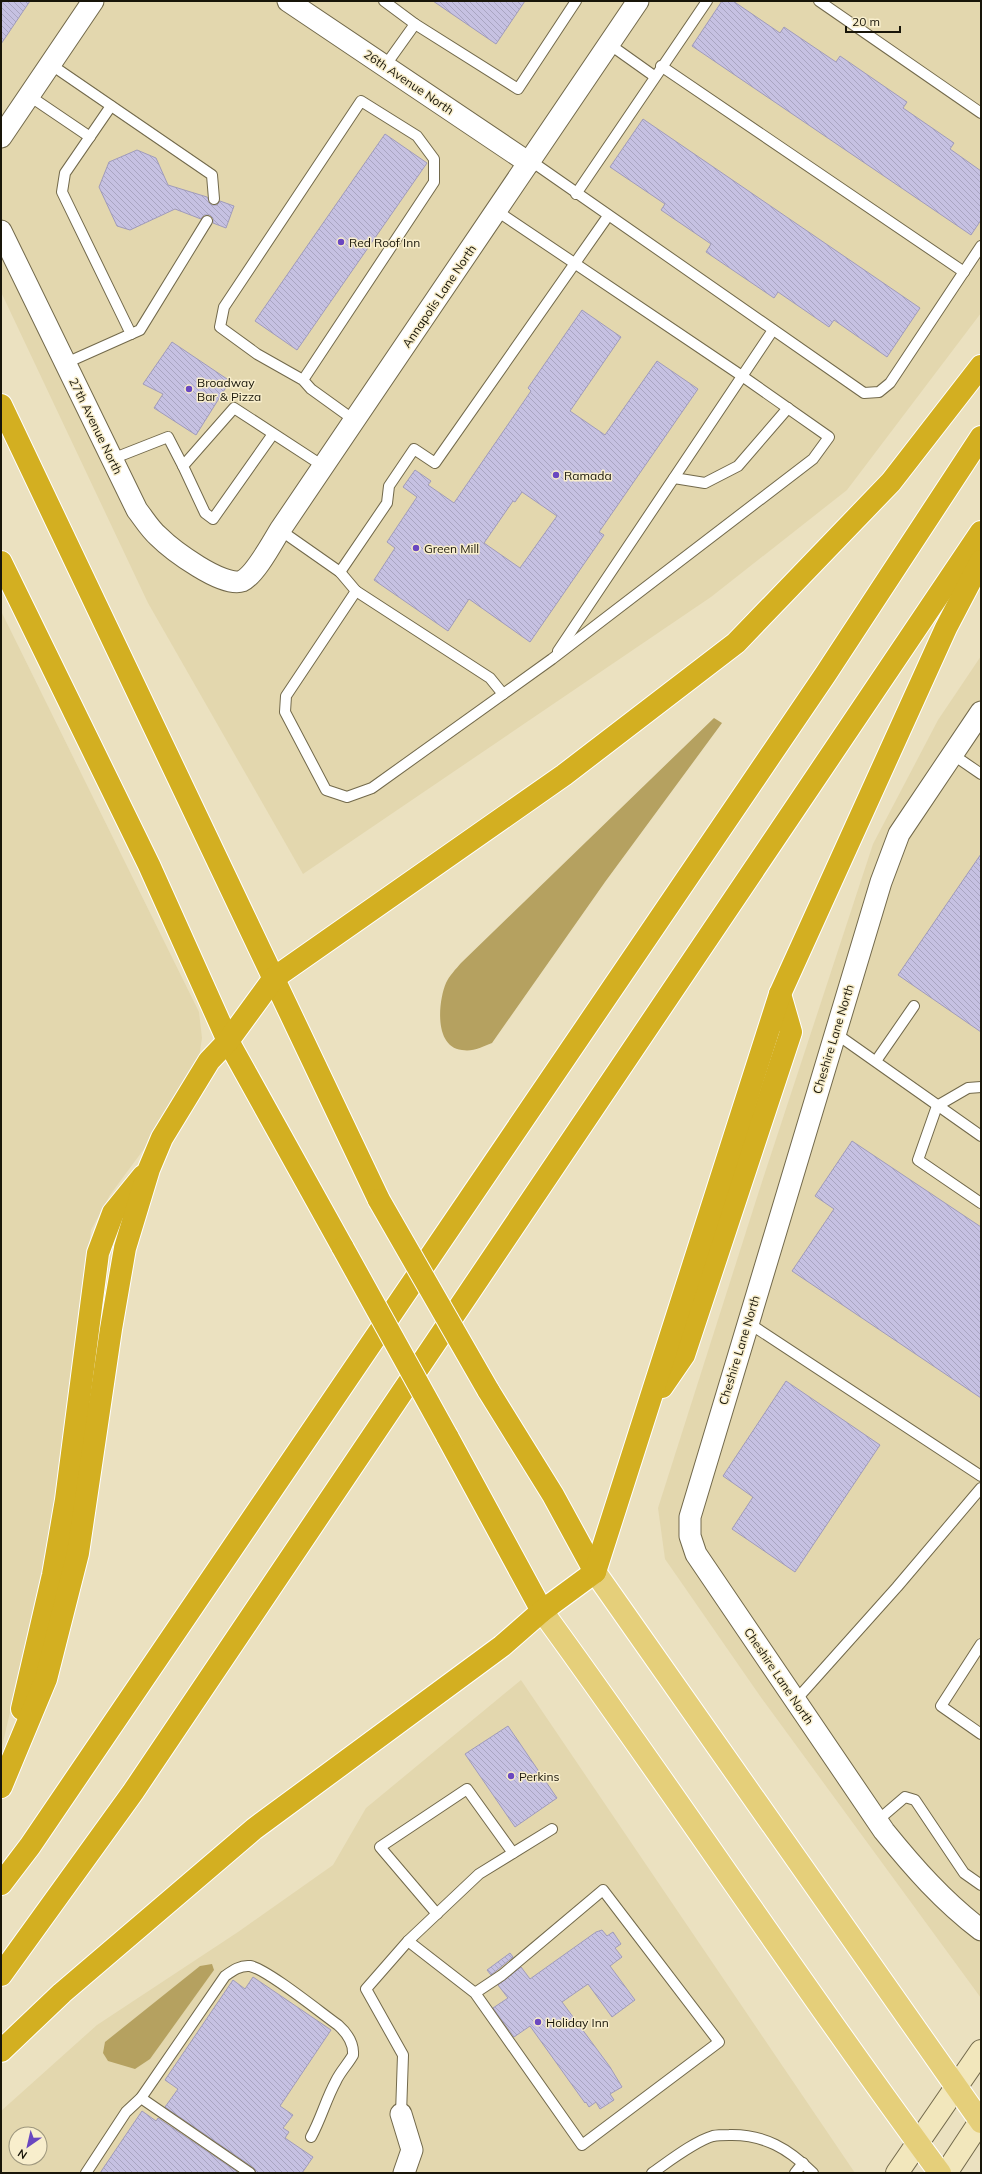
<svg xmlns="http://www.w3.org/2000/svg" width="982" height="2174" viewBox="0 0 982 2174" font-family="Mulish,sans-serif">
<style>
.built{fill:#e3d7ae;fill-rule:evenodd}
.water{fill:#b5a160}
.building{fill:url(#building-back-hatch);stroke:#a09bba;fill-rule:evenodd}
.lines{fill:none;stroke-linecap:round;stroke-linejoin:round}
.lane-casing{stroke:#72694b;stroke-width:12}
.street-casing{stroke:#72694b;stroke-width:23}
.secondary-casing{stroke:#72694b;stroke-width:24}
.primary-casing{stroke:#fff;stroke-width:24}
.highway-casing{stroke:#fff;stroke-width:24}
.lane{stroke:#fff;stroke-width:10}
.street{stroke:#fff;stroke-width:21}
.secondary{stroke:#f2e7bc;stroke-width:22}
.primary{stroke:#e5cf7a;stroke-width:22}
.highway{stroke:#d3af21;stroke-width:22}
.highway-bridge-casing{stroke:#fff;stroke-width:24;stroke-linecap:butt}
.highway-bridge{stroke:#d3af21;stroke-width:22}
.poi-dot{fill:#6a47c0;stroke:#f8eecc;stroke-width:1.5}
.labels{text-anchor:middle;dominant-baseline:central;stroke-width:3;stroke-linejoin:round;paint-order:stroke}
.street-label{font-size:12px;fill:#181509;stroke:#f8eecc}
.poi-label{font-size:12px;fill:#181509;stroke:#f8eecc;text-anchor:start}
</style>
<defs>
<pattern id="building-back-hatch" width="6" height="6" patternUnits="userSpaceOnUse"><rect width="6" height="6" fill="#c6c1e2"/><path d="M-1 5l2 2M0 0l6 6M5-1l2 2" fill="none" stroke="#a9a5c1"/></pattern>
</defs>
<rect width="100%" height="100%" fill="#ebe1c0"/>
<g class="built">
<path d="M1,1H981V313L847,490L711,597L303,874L148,603L1,292Z"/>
<path d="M1,611L199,1012L202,1038L199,1058L152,1138L110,1195L91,1230L61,1463L43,1570L1,1751Z"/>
<path d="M981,656V1998L760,1696L665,1559L658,1508L759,1191L873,844L938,720Z"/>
<path d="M521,1680L855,2173H1V2111L97,2025L238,1932L333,1865L366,1808ZM16,2134H40V2158H16Z"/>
</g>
<g class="water">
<path d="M714,718L722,723L605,882L492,1043C482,1047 473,1052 462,1050C434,1047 438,1002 446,983C449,976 456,969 461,963Z"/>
<path d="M212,1964L214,1970L150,2059L135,2069L108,2061L103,2053L105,2042L200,1966Z"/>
</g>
<g class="building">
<path d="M1,1H30L1,44Z"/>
<path d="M433,1H525L496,44Z"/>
<path d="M722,1H733L780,33L784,27L836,62L840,56L907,102L903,108L954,143L950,149L981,171V220L971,235L692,46Z"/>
<path d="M643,119L920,308L887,357L834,320L829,327L778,292L774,298L706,252L711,244L661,210L665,204L610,167Z"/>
<path d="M385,134L427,163L297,350L255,321Z"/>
<path d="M137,150L156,158L168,185L207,197L212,205H217L220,201L234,206L226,228L213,223V218L210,215H204L201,219L175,209L130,230L117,226L99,187L109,162Z"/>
<path d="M582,310L621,337L570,411L605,435L657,361L698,389L599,532L604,535L530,642L469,599L448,631L374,580L395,548L387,542L417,497L403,487L415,470L431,481L428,485L454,503L531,391L528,388ZM522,492L557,516L520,568L484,543L513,501L515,502Z"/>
<path d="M172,342L230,381L196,435L154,408L163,394L143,384Z"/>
<path d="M981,854V1032L898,975Z"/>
<path d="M852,1141L981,1227V1398L792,1271L834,1209L815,1196Z"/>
<path d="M786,1381L880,1445L795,1572L732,1529L753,1497L723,1476Z"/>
<path d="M508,1726L557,1798L515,1827L465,1754Z"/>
<path d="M602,1930L607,1936L613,1932L621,1944L615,1948L622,1957L610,1966L635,2000L612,2017L588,1984L562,2002L610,2067L622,2087L610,2094L614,2100L600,2109L596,2102L589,2107L586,2102L585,2103L530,2026L514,2037L493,2008L508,1998L498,1985L521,1967L530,1979L596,1932Z"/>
<path d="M510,1953L513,1957L491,1975L487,1970Z"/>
<path d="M253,1977L331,2030L280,2106L293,2115L283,2128L289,2132L285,2138L313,2157L302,2173H256L254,2168L165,2107L178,2089L165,2080L233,1980L245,1989Z"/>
<path d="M142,2111L156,2121L158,2118L239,2173H100Z"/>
</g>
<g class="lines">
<defs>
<g id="lane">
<path d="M384,1L415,24L385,66"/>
<path d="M819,1L981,113"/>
<path d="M415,24L518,89L576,1"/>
<path d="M609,44L654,76"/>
<path d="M50,64L212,175L214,199"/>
<path d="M661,66L964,272"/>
<path d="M28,95L90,137"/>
<path d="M111,106L65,173L62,192L131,334"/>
<path d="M531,161L864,393L879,392L890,383L981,246"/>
<path d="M576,194L707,1"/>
<path d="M66,363L140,330L207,221"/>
<path d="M303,380L434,182V159L417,136L361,101L224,307L220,327L257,354L303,380L311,389L354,420"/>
<path d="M273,434L213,519L205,513L183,466L234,408L323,466"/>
<path d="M112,459L168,437L183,466"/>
<path d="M674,478L705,483L738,466L788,408"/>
<path d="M280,530L340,572L356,591L286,696L285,712L326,790L347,797L372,788L552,659L813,459L829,437L742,376L497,211"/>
<path d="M340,572L387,503L389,486L414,449L435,463L608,216"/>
<path d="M356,591L490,678L503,694"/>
<path d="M558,651L773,330"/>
<path d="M952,754L981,774"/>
<path d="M835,1033L981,1136"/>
<path d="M876,1061L914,1006"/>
<path d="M981,1087L968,1088L937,1106L918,1160L981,1203"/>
<path d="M747,1322L981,1476"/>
<path d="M981,1644L941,1706L981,1734"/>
<path d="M795,1701L897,1587L981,1488"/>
<path d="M877,1821L905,1797L915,1800L964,1873L981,1885"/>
<path d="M437,1914L380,1847L467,1789L513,1853"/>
<path d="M475,1993L582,2145L719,2042L603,1890L502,1975L475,1993L408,1941L479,1874L552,1829"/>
<path d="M141,2098L250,2173"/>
<path d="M401,2114L403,2055L366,1989L408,1941"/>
<path d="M86,2173L126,2112L141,2098L225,1976C232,1971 240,1965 250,1966C267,1969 321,2013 338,2025C347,2033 354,2042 353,2055C348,2064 340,2072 336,2081C326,2099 321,2119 311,2137"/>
<path d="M652,2173C668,2162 695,2141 713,2136C718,2135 724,2135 729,2135C764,2134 789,2149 813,2173"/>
<path d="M795,2173L803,2163"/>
</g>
<g id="street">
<path d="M288,1L529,163"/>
<path d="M1,137L93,1"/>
<path d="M1,231L137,510C144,519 150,529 158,536C172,550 223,588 242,581C255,575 272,543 280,530L638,1"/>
<path d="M981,712L899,834L881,882L690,1517V1536L696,1554L884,1831C914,1868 943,1901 981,1930"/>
<path d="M401,2114L412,2150L404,2173"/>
</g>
<g id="secondary">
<path d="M897,2173L981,2051"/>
<path d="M946,2173L981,2120"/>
</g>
<g id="primary">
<path d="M595,1572L981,2122"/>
<path d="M542,1611C677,1796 803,1988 940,2173"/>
</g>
<g id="highway">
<path d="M1,405L379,1200"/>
<path d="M1,562L149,865L228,1041L343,1248"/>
<path d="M662,1387L684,1355L791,1032L780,994"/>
<path d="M488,1390L553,1495L595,1572"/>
<path d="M447,1436L542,1611"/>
<path d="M22,1709L53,1575L66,1500L98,1253L113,1213L143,1176"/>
<path d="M1,1787L46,1679L78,1553L111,1329L125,1248L149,1169L162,1138L209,1061L228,1041L274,978L564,775L736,643L891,482L981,366"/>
<path d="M1,1884L30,1846L825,675L981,437"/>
<path d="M1,1975L133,1792L981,532"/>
<path d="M1,2051L62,1993L254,1829L502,1646L542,1611L595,1572L780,994L946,628L981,561"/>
</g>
</defs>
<use href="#lane" class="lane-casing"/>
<use href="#street" class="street-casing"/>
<use href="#secondary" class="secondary-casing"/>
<use href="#primary" class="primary-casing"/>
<use href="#highway" class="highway-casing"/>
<use href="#lane" class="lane"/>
<use href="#street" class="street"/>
<use href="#secondary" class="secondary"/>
<use href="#primary" class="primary"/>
<use href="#highway" class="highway"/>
<defs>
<g id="highway-bridge">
<path d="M379,1200L488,1390"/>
<path d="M343,1248L447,1436"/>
</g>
</defs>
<use href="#highway-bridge" class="highway-bridge-casing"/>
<use href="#highway-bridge" class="highway-bridge"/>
</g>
<g class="poi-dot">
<circle cx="341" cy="242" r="4"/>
<circle cx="189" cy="389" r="4"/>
<circle cx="556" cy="475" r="4"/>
<circle cx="416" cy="548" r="4"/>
<circle cx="511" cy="1776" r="4"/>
<circle cx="538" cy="2022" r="4"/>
</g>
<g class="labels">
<g class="street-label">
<text transform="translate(409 82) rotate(34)">26th Avenue North</text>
<text transform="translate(439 296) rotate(-56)">Annapolis Lane North</text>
<text transform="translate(96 426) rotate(64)">27th Avenue North</text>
<text transform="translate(833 1039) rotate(-73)">Cheshire Lane North</text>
<text transform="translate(739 1350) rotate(-73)">Cheshire Lane North</text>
<text transform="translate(779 1676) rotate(56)">Cheshire Lane North</text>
</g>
<g class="poi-label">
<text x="349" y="242">Red Roof Inn</text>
<text x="197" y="382">Broadway<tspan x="197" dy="14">Bar &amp; Pizza</tspan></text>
<text x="564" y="475">Ramada</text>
<text x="424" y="548">Green Mill</text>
<text x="519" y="1776">Perkins</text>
<text x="546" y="2022">Holiday Inn</text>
</g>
</g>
<rect width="982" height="2174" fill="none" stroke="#181509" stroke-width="4"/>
<g transform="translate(28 2146) rotate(214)"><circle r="19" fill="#f8eecc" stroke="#9e977e"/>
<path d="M0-3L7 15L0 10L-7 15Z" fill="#6a47c0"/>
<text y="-6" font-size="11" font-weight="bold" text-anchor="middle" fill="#181509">N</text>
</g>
<path d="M846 26v6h54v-6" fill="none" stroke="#181509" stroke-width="2"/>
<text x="852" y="26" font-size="12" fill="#181509" stroke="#f8eecc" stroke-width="3" paint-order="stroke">20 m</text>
</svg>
